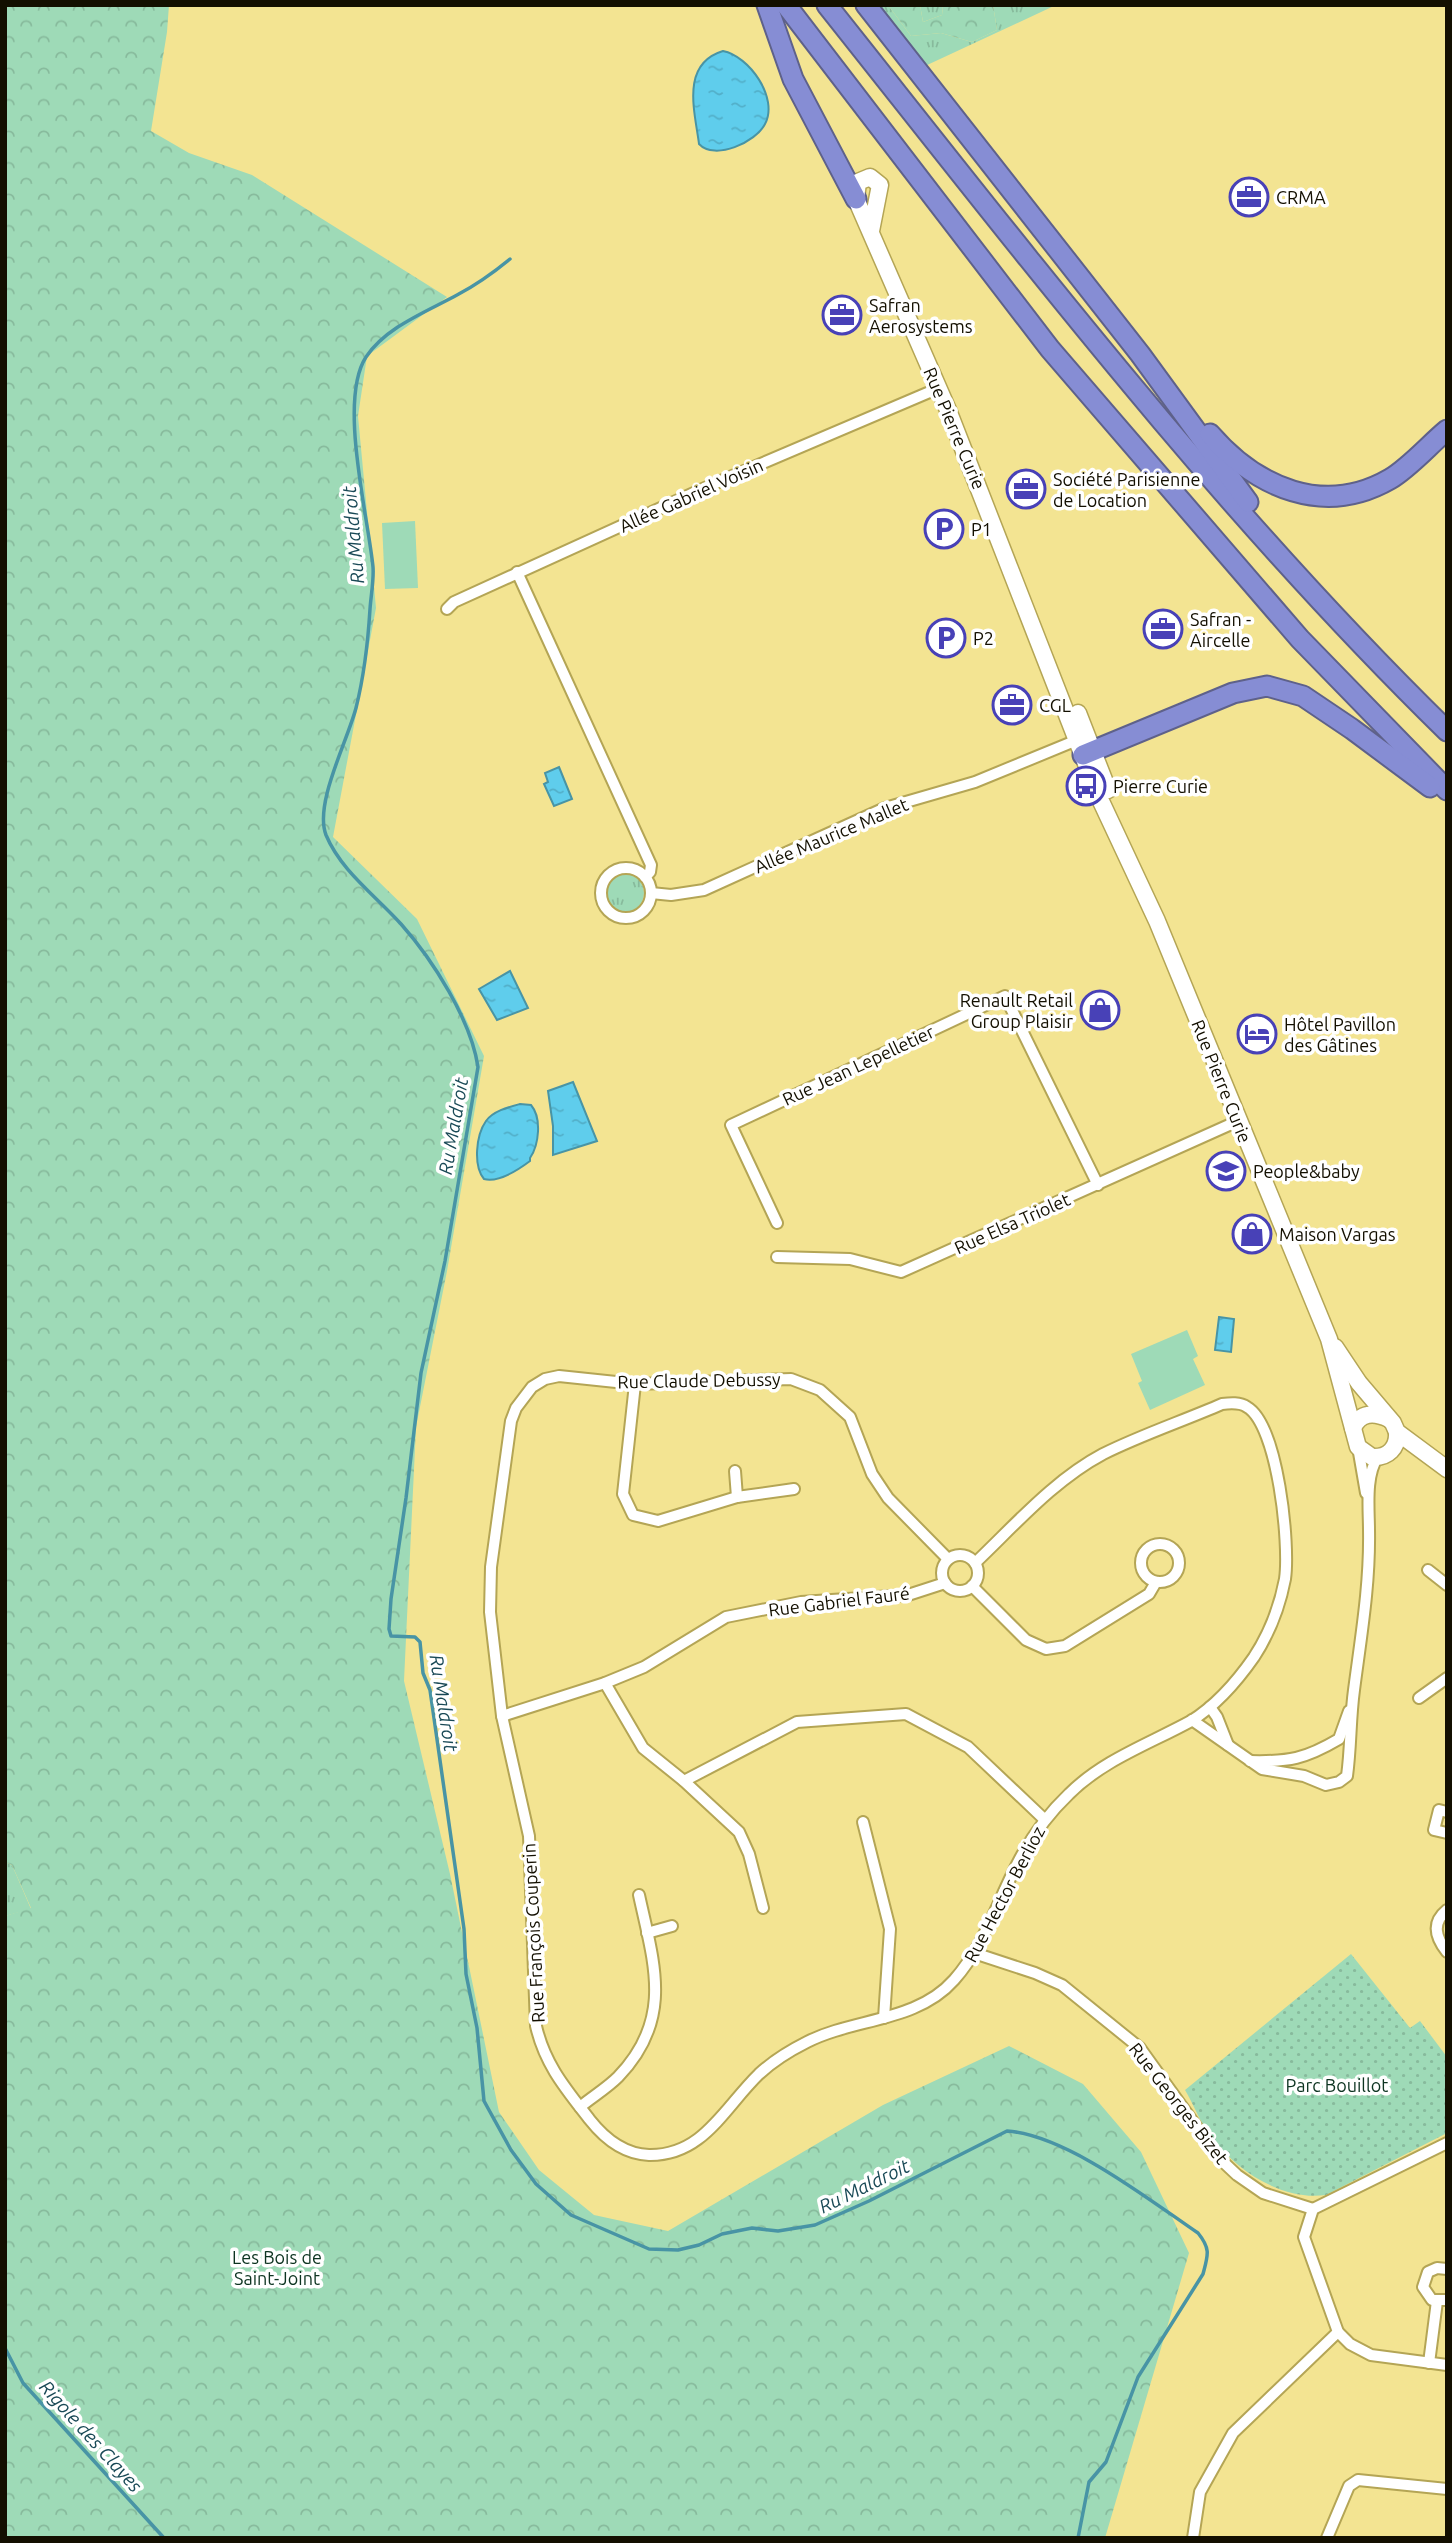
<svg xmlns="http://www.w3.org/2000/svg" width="1452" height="2543" viewBox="0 0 1452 2543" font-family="Ubuntu,sans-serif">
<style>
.grass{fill:url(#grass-tufts)}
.forest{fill:url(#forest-crowns)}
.park{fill:url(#park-dots)}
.pitch{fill:#9edab7}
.water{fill:url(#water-ripples);stroke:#4894a5;stroke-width:2}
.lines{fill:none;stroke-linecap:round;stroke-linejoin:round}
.stream{stroke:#4894a5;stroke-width:3.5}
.street-casing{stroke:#b4a555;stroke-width:14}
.secondary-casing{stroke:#b4a555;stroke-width:19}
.highway-casing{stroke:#5e618a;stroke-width:23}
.street{stroke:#fff;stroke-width:10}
.secondary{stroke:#fff;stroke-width:16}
.highway{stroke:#868dd4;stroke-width:19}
.labels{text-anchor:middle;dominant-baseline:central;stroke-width:7;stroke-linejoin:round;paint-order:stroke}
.poi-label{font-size:18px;fill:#130f00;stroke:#fff;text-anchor:start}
.street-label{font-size:18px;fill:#130f00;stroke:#fff}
.park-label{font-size:18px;fill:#0d3421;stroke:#fff}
.water-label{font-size:19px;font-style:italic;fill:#194956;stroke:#fff}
</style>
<defs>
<pattern id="grass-tufts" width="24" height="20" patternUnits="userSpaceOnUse" patternTransform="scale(1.75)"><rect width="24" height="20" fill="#9edab7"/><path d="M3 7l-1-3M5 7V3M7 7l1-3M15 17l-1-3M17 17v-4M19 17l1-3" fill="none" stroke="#87ba9c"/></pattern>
<pattern id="forest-crowns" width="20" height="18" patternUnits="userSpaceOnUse" patternTransform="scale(1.75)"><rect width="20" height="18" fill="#9edab7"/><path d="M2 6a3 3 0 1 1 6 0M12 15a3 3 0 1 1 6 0" fill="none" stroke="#87ba9c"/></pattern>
<pattern id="park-dots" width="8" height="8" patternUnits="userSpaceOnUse" patternTransform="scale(1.75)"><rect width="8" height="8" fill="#9edab7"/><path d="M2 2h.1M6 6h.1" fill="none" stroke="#87ba9c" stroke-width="1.8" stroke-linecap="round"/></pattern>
<pattern id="water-ripples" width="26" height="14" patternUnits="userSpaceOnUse" patternTransform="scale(1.75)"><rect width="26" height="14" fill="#5fcdec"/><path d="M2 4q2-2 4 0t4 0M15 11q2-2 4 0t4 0" fill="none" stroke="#52afc9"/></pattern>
</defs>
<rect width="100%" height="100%" fill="#f3e492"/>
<g class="grass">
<path d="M878,5H888L911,36L941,33L972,42L997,30L993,5H1056L925,66Z"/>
<path d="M920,5H943L942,15L923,22Z"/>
<circle cx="625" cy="893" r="19"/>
<path d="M5,1862L12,1865L31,1909L5,1916Z"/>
</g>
<g class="forest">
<path d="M5,5H169L167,32L151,131L189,153L252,175L447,297L367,356L358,416L376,608L333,837L417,919L484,1056L447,1271L416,1427L404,1681L450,1874L499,2112L539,2170L594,2215L668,2231L883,2105L1009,2046L1083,2084L1141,2152L1189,2253L1105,2538H5V1916L31,1908L12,1865L5,1862Z"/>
<path d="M888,5H920L923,22L942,15L943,5H993L997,30L972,42L941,33L911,36Z"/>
</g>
<path class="park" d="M1351,1954L1410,2028L1420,2021L1447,2057V2133L1326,2195C1283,2201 1238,2172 1212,2138C1201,2125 1194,2105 1185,2090Z"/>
<g class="pitch">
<path d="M415,521L418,588L385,589L382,523Z"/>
<path d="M1187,1330L1198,1356L1193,1359L1205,1385L1150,1410L1138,1383L1142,1381L1131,1354Z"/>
</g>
<g class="water">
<path d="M723,51C749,56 779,98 765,124C756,142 715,161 699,144C695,112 680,64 723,51Z"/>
<path d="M559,767L572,799L554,806L544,784L548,782L545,773Z"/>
<path d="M510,971L528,1008L497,1020L479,989Z"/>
<path d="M573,1082L597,1141L553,1155V1126L548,1091Z"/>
<path d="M520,1104L531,1105C542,1118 539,1145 530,1158V1161C518,1170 499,1183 484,1179C473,1166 476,1135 486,1121C493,1111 509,1107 520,1104Z"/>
<path d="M1219,1317L1234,1319L1231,1352L1215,1350Z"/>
</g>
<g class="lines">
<g class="stream">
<path d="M510,259C493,273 476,285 457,295C426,312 386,327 366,357C338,400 368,516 373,567C374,580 371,595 370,609C368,642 364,676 356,708C347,742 314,804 326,835C341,871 376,896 401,924C433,960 471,1020 478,1067L445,1261L421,1373L406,1498L391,1599L389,1629L391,1636L415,1637L420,1642L423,1673L430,1690L464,1929L466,1974L477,2028L484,2101L511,2150L536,2184L571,2215L649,2249L678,2250L699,2245L722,2234L752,2228L778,2231L815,2225L869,2201L1007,2131C1066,2135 1148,2199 1198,2233C1211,2249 1208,2255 1203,2274L1138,2377L1106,2462L1089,2482L1078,2538"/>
<path d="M5,2348L23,2383L164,2538"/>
</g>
<defs>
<g id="street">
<path d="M517,572L651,865L650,872L645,877"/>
<path d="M447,609L454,602L709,486L939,388"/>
<circle cx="626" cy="893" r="25"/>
<path d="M651,893L671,895L704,890L885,808L975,782L1082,738"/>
<path d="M777,1223L731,1125L1005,996L1098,1185"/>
<path d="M777,1257L850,1259L901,1272L1238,1121"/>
<path d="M635,1384L623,1494L633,1515L658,1521L737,1497L794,1489"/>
<path d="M1358,1447L1366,1493"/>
<path d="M735,1471L737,1497"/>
<circle cx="1160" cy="1563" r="19"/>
<circle cx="960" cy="1573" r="18"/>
<path d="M948,1559L888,1498L872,1474L850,1417L820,1390L791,1379L635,1384L559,1376L545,1379L532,1387L516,1408L511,1421L491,1567L490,1612L502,1716L529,1836L536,2026C545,2065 566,2089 590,2120C605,2139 624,2154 649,2155C703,2156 724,2108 759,2074C773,2061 789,2051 807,2042C854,2018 917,2022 954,1980C986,1944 999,1896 1022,1855C1035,1832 1050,1812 1069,1794C1103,1760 1149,1744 1191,1721C1215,1706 1238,1680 1254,1657C1269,1634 1280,1605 1285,1579C1290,1544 1278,1425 1247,1407C1240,1402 1230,1403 1222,1404C1183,1421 1141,1435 1103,1454C1054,1480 1015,1525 975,1563"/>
<path d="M1428,1570L1447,1585"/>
<path d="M972,1586L1026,1640L1046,1649L1065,1646L1149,1594L1156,1582"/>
<path d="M605,1683L643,1748L684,1781L739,1832L749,1854L763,1908"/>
<path d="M1419,1698L1447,1678"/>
<path d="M1210,1707L1217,1717L1228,1745"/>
<path d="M502,1716L605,1683L644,1667L726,1617L801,1602L908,1595L945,1583"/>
<path d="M1192,1720L1262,1769L1304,1776L1326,1785L1339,1782L1347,1776C1351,1747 1350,1719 1354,1690C1361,1636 1370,1585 1369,1530C1369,1509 1365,1475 1378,1457"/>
<path d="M1250,1761C1289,1762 1305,1759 1339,1739L1349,1711"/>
<path d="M684,1781L797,1722L906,1714L968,1747L1044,1819"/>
<path d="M1447,1812L1439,1810L1434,1830L1447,1833"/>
<path d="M863,1822L890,1929L884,2018"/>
<path d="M1447,1910C1431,1923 1436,1938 1447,1952"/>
<path d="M647,1933L672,1926"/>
<path d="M974,1953L1035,1973L1062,1985L1140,2048L1219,2158L1237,2175L1263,2193L1313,2209"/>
<path d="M580,2107C592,2097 607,2088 618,2077C674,2019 654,1964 639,1895"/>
<path d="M1447,2143L1313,2209L1304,2237L1338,2332L1350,2344L1371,2355L1447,2365"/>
<path d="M1447,2269L1437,2268L1428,2272L1423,2287L1432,2300H1447"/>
<path d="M1429,2363L1437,2301"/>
<path d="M1193,2538L1200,2492L1233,2433L1338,2332"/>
<path d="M1327,2538L1349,2486L1358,2480L1447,2489"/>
</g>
<g id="secondary">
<path d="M871,231L880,185L870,177L858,182L856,199L948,410L1099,797L1157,921L1329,1339L1358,1447L1372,1457C1388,1458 1398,1448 1397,1432"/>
<path d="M1078,713L1108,790"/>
<path d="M1335,1347L1359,1383L1393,1423L1397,1432L1447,1469"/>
<path d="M1353,1428C1360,1412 1374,1412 1389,1419"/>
</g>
<g id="highway">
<path d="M767,5L793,79L856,199"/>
<path d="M786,5L1050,349L1300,639L1447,790"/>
<path d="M827,5C1025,254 1219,508 1447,731"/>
<path d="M866,5L1140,354L1248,502"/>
<path d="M1210,434C1257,488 1324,517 1390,479C1409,468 1430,444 1447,430"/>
<path d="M1083,755L1233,693L1267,686L1303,696L1352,729L1430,787"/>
</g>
</defs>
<use href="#street" class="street-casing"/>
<use href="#secondary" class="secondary-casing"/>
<use href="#highway" class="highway-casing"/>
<use href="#street" class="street"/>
<use href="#secondary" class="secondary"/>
<use href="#highway" class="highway"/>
</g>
<defs>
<symbol id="office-ring" viewBox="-11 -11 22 22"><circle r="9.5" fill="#fff" stroke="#4841b7" stroke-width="1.5"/><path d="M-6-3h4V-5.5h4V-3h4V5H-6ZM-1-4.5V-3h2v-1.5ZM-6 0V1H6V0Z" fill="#4841b7"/></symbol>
<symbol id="parking-ring" viewBox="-11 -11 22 22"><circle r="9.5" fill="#fff" stroke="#4841b7" stroke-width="1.5"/><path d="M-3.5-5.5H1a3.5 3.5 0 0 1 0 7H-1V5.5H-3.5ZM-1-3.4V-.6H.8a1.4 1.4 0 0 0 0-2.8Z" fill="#4841b7"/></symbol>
<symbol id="bus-ring" viewBox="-11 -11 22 22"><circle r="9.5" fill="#fff" stroke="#4841b7" stroke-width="1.5"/><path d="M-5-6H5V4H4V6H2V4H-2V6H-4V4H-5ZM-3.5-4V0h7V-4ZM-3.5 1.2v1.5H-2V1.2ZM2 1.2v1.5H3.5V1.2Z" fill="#4841b7"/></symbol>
<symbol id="shop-ring" viewBox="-11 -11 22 22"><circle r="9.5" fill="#fff" stroke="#4841b7" stroke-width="1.5"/><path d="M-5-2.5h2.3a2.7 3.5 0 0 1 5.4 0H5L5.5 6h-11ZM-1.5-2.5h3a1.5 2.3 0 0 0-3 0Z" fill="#4841b7"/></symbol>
<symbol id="hotel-ring" viewBox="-11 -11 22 22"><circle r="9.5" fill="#fff" stroke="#4841b7" stroke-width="1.5"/><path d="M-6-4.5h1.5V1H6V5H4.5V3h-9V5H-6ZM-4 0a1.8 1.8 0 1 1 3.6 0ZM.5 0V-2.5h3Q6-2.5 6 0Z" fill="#4841b7"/></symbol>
<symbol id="school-ring" viewBox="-11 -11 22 22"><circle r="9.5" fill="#fff" stroke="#4841b7" stroke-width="1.5"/><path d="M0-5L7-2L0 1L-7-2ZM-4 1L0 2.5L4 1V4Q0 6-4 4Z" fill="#4841b7"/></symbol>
</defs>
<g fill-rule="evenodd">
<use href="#office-ring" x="1227" y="175" width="44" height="44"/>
<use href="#office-ring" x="820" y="293" width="44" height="44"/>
<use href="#office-ring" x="1004" y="467" width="44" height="44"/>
<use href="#parking-ring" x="922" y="507" width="44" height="44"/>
<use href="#office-ring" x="1141" y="607" width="44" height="44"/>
<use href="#parking-ring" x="924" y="616" width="44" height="44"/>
<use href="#office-ring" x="990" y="683" width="44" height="44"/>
<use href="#bus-ring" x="1064" y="764" width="44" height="44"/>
<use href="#shop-ring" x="1078" y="988" width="44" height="44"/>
<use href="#hotel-ring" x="1235" y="1012" width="44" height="44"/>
<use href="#school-ring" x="1204" y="1149" width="44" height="44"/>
<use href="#shop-ring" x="1230" y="1212" width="44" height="44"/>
</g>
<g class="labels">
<g class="poi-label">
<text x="1276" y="197">CRMA</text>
<text x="869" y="305">Safran<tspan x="869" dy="21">Aerosystems</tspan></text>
<text x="1053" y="479">Société Parisienne<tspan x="1053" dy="21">de Location</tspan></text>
<text x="971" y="529">P1</text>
<text x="1190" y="619">Safran -<tspan x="1190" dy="21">Aircelle</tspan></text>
<text x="973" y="638">P2</text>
<text x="1039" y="705">CGL</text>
<text x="1113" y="786">Pierre Curie</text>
<text x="1073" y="1000" text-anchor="end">Renault Retail<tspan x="1073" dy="21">Group Plaisir</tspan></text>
<text x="1284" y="1024">Hôtel Pavillon<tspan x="1284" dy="21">des Gâtines</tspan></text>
<text x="1253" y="1171">People&amp;baby</text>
<text x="1279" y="1234">Maison Vargas</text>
</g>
<g class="street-label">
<text transform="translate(955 428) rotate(67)">Rue Pierre Curie</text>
<text transform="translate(691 495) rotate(-24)">Allée Gabriel Voisin</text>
<text transform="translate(831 835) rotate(-23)">Allée Maurice Mallet</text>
<text transform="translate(858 1065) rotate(-25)">Rue Jean Lepelletier</text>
<text transform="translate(1222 1081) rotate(68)">Rue Pierre Curie</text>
<text transform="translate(1012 1223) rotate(-24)">Rue Elsa Triolet</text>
<text transform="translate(699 1380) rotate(-1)">Rue Claude Debussy</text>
<text transform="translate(839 1601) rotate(-7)">Rue Gabriel Fauré</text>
<text transform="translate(1004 1894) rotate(-62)">Rue Hector Berlioz</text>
<text transform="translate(533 1933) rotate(-93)">Rue François Couperin</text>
<text transform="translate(1179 2103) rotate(52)">Rue Georges Bizet</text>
</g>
<g class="park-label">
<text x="1337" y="2085">Parc Bouillot</text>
<text x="277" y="2257">Les Bois de<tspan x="277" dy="21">Saint-Joint</tspan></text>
</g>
<g class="water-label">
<text transform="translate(353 535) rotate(-95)">Ru Maldroit</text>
<text transform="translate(453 1126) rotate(-80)">Ru Maldroit</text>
<text transform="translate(444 1703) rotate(81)">Ru Maldroit</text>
<text transform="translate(864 2186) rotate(-26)">Ru Maldroit</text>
<text transform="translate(91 2436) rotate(48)">Rigole des Clayes</text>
</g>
</g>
<rect width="1452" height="2543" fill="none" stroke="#130f00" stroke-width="14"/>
</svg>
